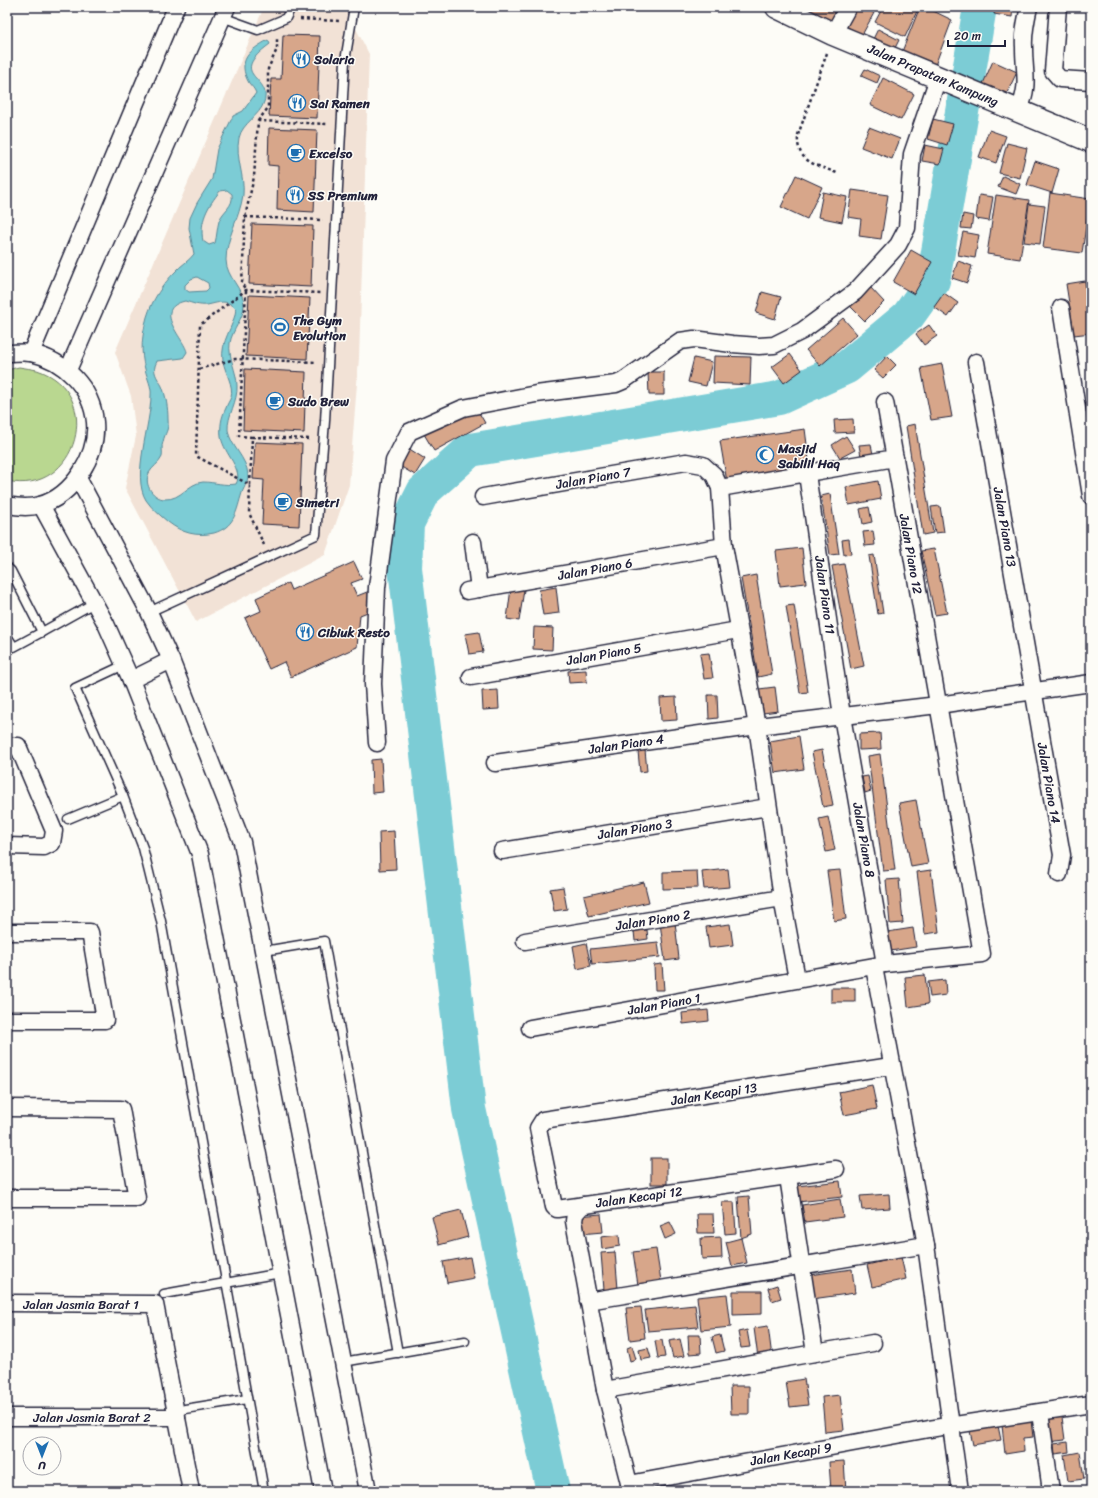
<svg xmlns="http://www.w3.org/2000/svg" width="1098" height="1498" viewBox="0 0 1098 1498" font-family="Sriracha,sans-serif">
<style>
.built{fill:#f2e2d6}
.green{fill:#b9d790;stroke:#6e7c66}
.water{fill:#7cccd5;stroke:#588897;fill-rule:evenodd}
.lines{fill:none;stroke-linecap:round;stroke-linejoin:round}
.river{stroke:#7cccd5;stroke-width:34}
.building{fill:#d7a68a;stroke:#22223b}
.lane-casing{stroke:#22223b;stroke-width:11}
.street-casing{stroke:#22223b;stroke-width:19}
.secondary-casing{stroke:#22223b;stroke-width:25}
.path{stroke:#22223b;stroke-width:2.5;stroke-dasharray:3 3;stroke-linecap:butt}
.lane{stroke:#fdfcf7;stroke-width:8}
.street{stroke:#fdfcf7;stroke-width:16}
.secondary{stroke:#fdfcf7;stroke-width:22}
.labels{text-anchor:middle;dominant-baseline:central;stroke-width:3;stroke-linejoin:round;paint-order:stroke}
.poi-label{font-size:13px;font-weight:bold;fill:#22223b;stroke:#fdfcf7;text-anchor:start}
.street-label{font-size:13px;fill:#22223b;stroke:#fdfcf7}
</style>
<rect width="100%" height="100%" fill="#fdfcf7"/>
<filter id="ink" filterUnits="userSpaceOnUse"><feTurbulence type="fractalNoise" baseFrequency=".025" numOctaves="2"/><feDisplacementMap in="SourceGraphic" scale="8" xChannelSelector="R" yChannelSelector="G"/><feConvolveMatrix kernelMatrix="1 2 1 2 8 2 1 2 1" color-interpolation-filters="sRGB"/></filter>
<g filter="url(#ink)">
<path class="built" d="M264,7H345L369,54L359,358L349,485L325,555L196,622L125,488L136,436L131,396L115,352Z"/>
<path class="green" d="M19,367C25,368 32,369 37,370C106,392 78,497 7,481V370Z"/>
<path class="water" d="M268,40L270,44C225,77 273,75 264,102C260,116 242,123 239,138C235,158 245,176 243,195C240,217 226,238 226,260C226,277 244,289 244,305C244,318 232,330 230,343C228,358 237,371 237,386C238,401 227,416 228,430C230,446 247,458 248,475C248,483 243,488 241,496C236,513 234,527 214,533C196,537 182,533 168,522C160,515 152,509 146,500C131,476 151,425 151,395C152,387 147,378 145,369C140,352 142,335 147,317C152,300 163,284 175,272C181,265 189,261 194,254L189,228L190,218L197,203L212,179L217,149L233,116L243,111L256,93C254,88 252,87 249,83C236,60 250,50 268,40ZM227,190L232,194C234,207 223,210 219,221C217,228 217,236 215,243L209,245L203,241C199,221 208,206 220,191ZM197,277L208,283L209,288L206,291L189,292L185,289V285L191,279ZM185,301C192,303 199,306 207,305C218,303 227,298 236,309C234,328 220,340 223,361C225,373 234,385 231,397C230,400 227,404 226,408C221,418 220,426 221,437C224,454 244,470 236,484C225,486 214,482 203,482C188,483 181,500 165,499C154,499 143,485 149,473C152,467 159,464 162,457C163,452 161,446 163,442C165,432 169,431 168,419C168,408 166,396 162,386C159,380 153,374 155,366C155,365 157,362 157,361L183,358L187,352C184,338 151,309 185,301Z"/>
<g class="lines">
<path class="river" d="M553,1491L469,1109L405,568L407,524L423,492L470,450L779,398L847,367L908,316L933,281L980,7"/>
</g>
<g class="building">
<path d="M800,7H843L835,25Z"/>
<path d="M857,7H863L874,13L862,35L846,26Z"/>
<path d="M883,7H914L918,9L905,37L875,22Z"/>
<path d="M920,7H925L952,20L934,68L901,54Z"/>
<path d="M995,7H1013L1012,17L994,14Z"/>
<path d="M878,29L899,40L893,52L872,41Z"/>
<path d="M283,35L320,36L317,118L269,116L271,79H281Z"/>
<path d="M993,61L1017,72L1005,97L982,86Z"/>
<path d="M865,69L880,76L877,83L861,76Z"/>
<path d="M883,78L914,94L901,120L870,105Z"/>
<path d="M933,119L953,124L947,145L928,139Z"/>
<path d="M869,127L900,139L892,159L861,147Z"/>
<path d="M269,128L317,130L314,212L277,210L278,166L268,165Z"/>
<path d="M989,130L1006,136L996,163L979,157Z"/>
<path d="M1007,143L1027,148L1020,178L999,173Z"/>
<path d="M925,145L944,149L940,164L922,161Z"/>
<path d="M1035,161L1059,169L1052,193L1027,185Z"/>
<path d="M796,175L822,187L807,219L781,207Z"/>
<path d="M1003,176L1020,184L1016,194L998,187Z"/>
<path d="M852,190L888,195L881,239L859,236L861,219L848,217Z"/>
<path d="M823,192L847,197L842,222L818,217Z"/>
<path d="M1050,193L1090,199L1082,253L1043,248Z"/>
<path d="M979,195L993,197L989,221L976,219Z"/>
<path d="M996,195L1029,200L1020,259L987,254Z"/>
<path d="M1029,204L1045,206L1040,244L1024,242Z"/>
<path d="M963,214L973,216L971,229L961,228Z"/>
<path d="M252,224L313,226L311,287L249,284Z"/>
<path d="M1091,228V255L1087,254Z"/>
<path d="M963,232L979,235L975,258L958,255Z"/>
<path d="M911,250L932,262L914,294L893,282Z"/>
<path d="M958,261L972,266L967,283L952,278Z"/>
<path d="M1085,281L1091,333L1074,335L1066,284Z"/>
<path d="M870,287L884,302L865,321L850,306Z"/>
<path d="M762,292L781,297L775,319L756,313Z"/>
<path d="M944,293L958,303L948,317L934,307Z"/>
<path d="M249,295L310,298L307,359L246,356Z"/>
<path d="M843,318L857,334L820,366L806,350Z"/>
<path d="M929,325L937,336L924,345L916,334Z"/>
<path d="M790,354L802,370L784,383L772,367Z"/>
<path d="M714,356L751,357L750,385L713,383Z"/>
<path d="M887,356L896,365L883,378L874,370Z"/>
<path d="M694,358L712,362L706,386L688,382Z"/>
<path d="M942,364L952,417L931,420L921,368Z"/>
<path d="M245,369L306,372L304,433L243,430Z"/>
<path d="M648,372H664V395H649Z"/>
<path d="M475,406L485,423L434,451L424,434Z"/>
<path d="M853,419L854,432L835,433L834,420Z"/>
<path d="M915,424L933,533L923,535L906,426Z"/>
<path d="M805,429L810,468L727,482L720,441Z"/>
<path d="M846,436L855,450L840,458L832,445Z"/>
<path d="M255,442L302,444L299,526L262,524L264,480L253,479Z"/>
<path d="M871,444L874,460L862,462L859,445Z"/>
<path d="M408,448L425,459L415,475L398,465Z"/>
<path d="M878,481L881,499L849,505L846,487Z"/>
<path d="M830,494L839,554L830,555L821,496Z"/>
<path d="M940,506L944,532L935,533L931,507Z"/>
<path d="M869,507L872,522L863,524L860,509Z"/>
<path d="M873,531L875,545L865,546L863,532Z"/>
<path d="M849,539L851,554L844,555L842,540Z"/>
<path d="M802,548L806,583L780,586L776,551Z"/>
<path d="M934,549L947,613L935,615L921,551Z"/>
<path d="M874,555L883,613L878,614L869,556Z"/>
<path d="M354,562L362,579L351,583L357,596L372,590L370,611L360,615L357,647L291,677L284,662L269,669L245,618L261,611L256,598L288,583L291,590Z"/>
<path d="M844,564L864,666L851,669L832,566Z"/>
<path d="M756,575L772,674L758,677L741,578Z"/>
<path d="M556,587L559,613L543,615L539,590Z"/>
<path d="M511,588L524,590L519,621L507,619Z"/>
<path d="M794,605L808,692L800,693L786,606Z"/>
<path d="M534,627L553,628L552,650L533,649Z"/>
<path d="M479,632L483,652L469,654L465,634Z"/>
<path d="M709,653L713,678L704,679L700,654Z"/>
<path d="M586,670L587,682L569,683L568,671Z"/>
<path d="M775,687L778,711L763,713L759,689Z"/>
<path d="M498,690L499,709L483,710L482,691Z"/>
<path d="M708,695H717L718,718L709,719Z"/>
<path d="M676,697L677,720L661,721L660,698Z"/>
<path d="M880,733L881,749L859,750V734Z"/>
<path d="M799,736L804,769L775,773L770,741Z"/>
<path d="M645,750L647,771L640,772L638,751Z"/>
<path d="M822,750L833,805L823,807L812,752Z"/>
<path d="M880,754L895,870L883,871L868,756Z"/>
<path d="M381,759L383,792L372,793L371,760Z"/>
<path d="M868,776L871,791L865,793L862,777Z"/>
<path d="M916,800L928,864L911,867L899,803Z"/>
<path d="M828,817L835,850L826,852L819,819Z"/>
<path d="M394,831L396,869L380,870L379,832Z"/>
<path d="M728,869L730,887L704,889L702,872Z"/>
<path d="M840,870L846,919L834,921L827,871Z"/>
<path d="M931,870L939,932L925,934L917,872Z"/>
<path d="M697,871L698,888L663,889V872Z"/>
<path d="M899,879L903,923L890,924L886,880Z"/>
<path d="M644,882L649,902L589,916L584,896Z"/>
<path d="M563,887L567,909L554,911L550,889Z"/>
<path d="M675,922L679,959L665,961L660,923Z"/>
<path d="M730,924L733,945L709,948L706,927Z"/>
<path d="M913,928L916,947L884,952L881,933Z"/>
<path d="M647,930L648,939L635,941L634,931Z"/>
<path d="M658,942L660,957L592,964L590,949Z"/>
<path d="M586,943L591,966L577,969L573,946Z"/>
<path d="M662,964L664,990H655L654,965Z"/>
<path d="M925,975L928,1004L908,1007L905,977Z"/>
<path d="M945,980L946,995L930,997L928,982Z"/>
<rect x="831" y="988" width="24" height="14"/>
<path d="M708,1010L709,1021L683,1024L682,1013Z"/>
<path d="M872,1085L877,1109L844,1115L839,1092Z"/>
<rect x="651" y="1158" width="16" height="26"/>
<path d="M840,1181L842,1197L798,1202L797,1186Z"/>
<path d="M889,1194L890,1208L862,1210L860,1196Z"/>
<path d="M749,1196L752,1234L741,1238L738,1197Z"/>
<path d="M840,1199L843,1217L805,1222L802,1205Z"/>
<path d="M722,1202H734L736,1233L725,1234Z"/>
<path d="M461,1210L468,1237L439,1245L432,1217Z"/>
<path d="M601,1214L603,1232L580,1234L579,1216Z"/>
<path d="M697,1214H713L714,1233H698Z"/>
<path d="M670,1222L676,1234L665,1239L660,1226Z"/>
<path d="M619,1235L620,1246L602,1249L601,1237Z"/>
<path d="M721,1237L722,1258L702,1259L701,1238Z"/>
<path d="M741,1238L747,1263L732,1266L726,1242Z"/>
<path d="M656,1249L661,1281L638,1285L633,1252Z"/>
<path d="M615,1252L618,1289L604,1290L601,1253Z"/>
<path d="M470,1257L474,1278L447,1283L443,1262Z"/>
<path d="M901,1257L906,1279L872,1287L867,1265Z"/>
<path d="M852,1269L855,1293L812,1299L809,1275Z"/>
<path d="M777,1285L781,1298L772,1301L768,1288Z"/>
<path d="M733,1291H762V1314L733,1315Z"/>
<path d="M727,1294L731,1327L701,1330L697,1297Z"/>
<path d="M695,1305L698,1327L648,1331L645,1310Z"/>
<path d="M641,1307L645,1338L630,1340L626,1308Z"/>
<path d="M768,1326L772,1357L758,1358L754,1328Z"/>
<path d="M747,1330L750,1347L741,1348L738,1332Z"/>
<path d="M688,1335H700L701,1353L689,1354Z"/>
<path d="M720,1335L724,1351L716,1353L712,1337Z"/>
<path d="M680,1339L684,1356L673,1358L669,1341Z"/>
<path d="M662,1340L665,1357L658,1358L655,1341Z"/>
<path d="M632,1346L636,1359L630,1361L627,1348Z"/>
<path d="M648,1348L651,1358L641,1360L639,1350Z"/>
<path d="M804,1379L808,1405L790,1407L786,1382Z"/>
<path d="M730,1386H749V1414H731Z"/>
<path d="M840,1395L844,1430L825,1432L822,1397Z"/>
<path d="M1062,1417L1065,1440L1048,1442L1045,1419Z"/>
<path d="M1031,1421L1033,1437L1023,1438L1024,1451L1005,1454L1002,1425Z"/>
<path d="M998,1426L1001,1440L973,1445L970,1431Z"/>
<path d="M1068,1442L1069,1452L1055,1454L1054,1444Z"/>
<path d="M1080,1452L1084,1479L1068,1481L1064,1455Z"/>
<path d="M844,1461L846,1491H831L829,1462Z"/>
</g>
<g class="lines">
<defs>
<g id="lane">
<path d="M222,17L258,30L286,18L291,7"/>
<path d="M7,567L11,571L42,632L94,603"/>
<path d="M149,612L316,535L325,421L345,61L354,7"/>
<path d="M7,636L14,647L42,632"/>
<path d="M124,665L75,688L123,796L143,848L161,921L264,1491"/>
<path d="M68,819L123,796"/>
<path d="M264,951L324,941L398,1353"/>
<path d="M164,1294L281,1273"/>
<path d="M343,1362L465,1341"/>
<path d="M185,1409L247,1399"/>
</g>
<g id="street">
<path d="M1058,7L1053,71L1060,79L1091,81"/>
<path d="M833,34L848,7"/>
<path d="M1019,111C1030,82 1024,76 1024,47C1023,33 1026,20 1029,7"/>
<path d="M1061,308L1091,496"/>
<path d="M7,353C15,353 24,352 31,353C64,360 92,388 95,422C98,455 73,496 40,505C30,508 17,507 7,505"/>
<path d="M31,353L176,7"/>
<path d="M976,362L1062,855L1059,874"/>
<path d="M68,370L227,7"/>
<path d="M807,474L842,716L885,964"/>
<path d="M78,478L149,612L171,660L242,842L368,1491"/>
<path d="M720,488L895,458"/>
<path d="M483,497L686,462L703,465L714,475L720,488L724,546L757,726L782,898L797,979"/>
<path d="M41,505L106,624L131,680L200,854L323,1491"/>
<path d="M473,542L479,589"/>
<path d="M467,591L724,546"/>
<path d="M471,677L738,630"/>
<path d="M131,680L171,660"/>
<path d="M377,743L373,684L377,587L394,461L409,432L463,408L536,394L616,384L623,381L680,341L694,339L732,344L759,346L774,345L802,331L855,292L898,245L907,228L912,154L938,78"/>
<path d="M7,746H18L54,831L52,843L44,847L7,846"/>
<path d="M495,763L757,726L938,705L1091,683"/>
<path d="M502,851L768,807"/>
<path d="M7,932H90L105,1020H7"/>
<path d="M525,941L782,898"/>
<path d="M874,967L926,1245L960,1491"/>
<path d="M530,1028L885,964L982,954L885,402"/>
<path d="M7,1108L121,1109L137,1198H7"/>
<path d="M836,1169L557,1209L554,1207L538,1128L543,1120L891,1066"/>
<path d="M583,1205L575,1214L574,1221L605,1390"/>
<path d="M588,1301L926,1245"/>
<path d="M7,1303L155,1304L191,1491"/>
<path d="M815,1353L873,1343"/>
<path d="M1040,1413L1051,1491"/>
<path d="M7,1417H177"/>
<path d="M629,1484L929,1429L1091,1404"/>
<path d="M631,1491L605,1390L815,1353L788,1177"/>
</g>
<path id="secondary" d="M777,7L833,34L1091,141"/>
</defs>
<use href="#lane" class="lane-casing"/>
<use href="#street" class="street-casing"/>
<use href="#secondary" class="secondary-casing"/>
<g class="path">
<path d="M300,19L339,21"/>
<path d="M827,53L798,135C796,164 817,164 839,174"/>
<path d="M258,121L268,108V69L277,49V37"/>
<path d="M245,217L323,220"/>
<path d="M199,369L235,359L316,362"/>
<path d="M252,437L311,439"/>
<path d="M250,485L252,437L239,436L246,290L242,284L245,217L254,177L258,121L329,124"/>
<path d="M264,545L249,513L250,485L196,456L200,325L246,290L320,293"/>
</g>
<use href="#lane" class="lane"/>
<use href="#street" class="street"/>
<use href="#secondary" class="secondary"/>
</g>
</g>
<defs>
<symbol id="restaurant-ring" viewBox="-11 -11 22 22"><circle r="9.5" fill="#fdfcf7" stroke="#1f6fb2" stroke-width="1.5"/><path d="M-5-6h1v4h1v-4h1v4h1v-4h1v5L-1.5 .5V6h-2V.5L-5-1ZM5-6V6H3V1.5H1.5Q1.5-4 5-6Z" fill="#1f6fb2"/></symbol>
<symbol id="cafe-ring" viewBox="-11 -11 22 22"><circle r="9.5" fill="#fdfcf7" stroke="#1f6fb2" stroke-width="1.5"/><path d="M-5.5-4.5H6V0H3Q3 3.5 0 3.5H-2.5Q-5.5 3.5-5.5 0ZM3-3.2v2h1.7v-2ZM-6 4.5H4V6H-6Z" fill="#1f6fb2"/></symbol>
<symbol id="stadium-ring" viewBox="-11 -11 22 22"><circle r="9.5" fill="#fdfcf7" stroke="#1f6fb2" stroke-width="1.5"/><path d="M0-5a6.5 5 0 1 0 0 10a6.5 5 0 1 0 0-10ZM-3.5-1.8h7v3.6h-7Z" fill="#1f6fb2"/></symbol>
<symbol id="mosque-ring" viewBox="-11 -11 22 22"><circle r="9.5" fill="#fdfcf7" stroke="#1f6fb2" stroke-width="1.5"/><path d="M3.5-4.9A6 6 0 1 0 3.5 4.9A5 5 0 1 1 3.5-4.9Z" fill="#1f6fb2"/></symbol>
</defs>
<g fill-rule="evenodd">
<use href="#restaurant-ring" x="291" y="49" width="20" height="20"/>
<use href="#restaurant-ring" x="287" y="93" width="20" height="20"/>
<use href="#cafe-ring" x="286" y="143" width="20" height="20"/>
<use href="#restaurant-ring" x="285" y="185" width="20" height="20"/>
<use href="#stadium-ring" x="270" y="317" width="20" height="20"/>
<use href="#cafe-ring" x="265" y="391" width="20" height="20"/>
<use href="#mosque-ring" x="755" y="445" width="20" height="20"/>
<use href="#cafe-ring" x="273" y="492" width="20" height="20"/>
<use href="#restaurant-ring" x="295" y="622" width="20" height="20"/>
</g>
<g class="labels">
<g class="poi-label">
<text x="314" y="59">Solaria</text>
<text x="310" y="103">Sai Ramen</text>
<text x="309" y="153">Excelso</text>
<text x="308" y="195">SS Premium</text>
<text x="293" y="320">The Gym<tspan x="293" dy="15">Evolution</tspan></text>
<text x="288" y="401">Sudo Brew</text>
<text x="778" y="448">Masjid<tspan x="778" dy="15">Sabilil Haq</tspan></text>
<text x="296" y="502">Simetri</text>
<text x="318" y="632">Cibiuk Resto</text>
</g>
<g class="street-label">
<text transform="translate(933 75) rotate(23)">Jalan Prapatan Kampung</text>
<text transform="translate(593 478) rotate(-10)">Jalan Piano 7</text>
<text transform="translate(1005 527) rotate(80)">Jalan Piano 13</text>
<text transform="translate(911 554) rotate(80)">Jalan Piano 12</text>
<text transform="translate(595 569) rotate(-10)">Jalan Piano 6</text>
<text transform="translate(825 595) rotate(82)">Jalan Piano 11</text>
<text transform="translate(604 654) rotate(-10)">Jalan Piano 5</text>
<text transform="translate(626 744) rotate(-8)">Jalan Piano 4</text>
<text transform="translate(1049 783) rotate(80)">Jalan Piano 14</text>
<text transform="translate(635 829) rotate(-9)">Jalan Piano 3</text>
<text transform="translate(864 840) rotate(80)">Jalan Piano 8</text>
<text transform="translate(653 920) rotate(-9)">Jalan Piano 2</text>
<text transform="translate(664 1004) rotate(-10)">Jalan Piano 1</text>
<text transform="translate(714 1094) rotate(-9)">Jalan Kecapi 13</text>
<text transform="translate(639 1197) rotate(-8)">Jalan Kecapi 12</text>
<text x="81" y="1304">Jalan Jasmia Barat 1</text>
<text x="92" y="1417">Jalan Jasmia Barat 2</text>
<text transform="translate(791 1454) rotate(-10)">Jalan Kecapi 9</text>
</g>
</g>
<rect width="1098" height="1498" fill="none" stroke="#fdfcf7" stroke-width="24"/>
<rect x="12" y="12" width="1074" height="1474" fill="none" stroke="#22223b" stroke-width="1.5" filter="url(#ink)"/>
<g transform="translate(42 1456) rotate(180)"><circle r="19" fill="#fdfcf7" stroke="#a5a5ac"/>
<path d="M0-3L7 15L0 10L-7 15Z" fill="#1f6fb2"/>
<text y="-6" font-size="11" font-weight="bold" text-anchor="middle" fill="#22223b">U</text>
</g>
<path d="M948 40v6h57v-6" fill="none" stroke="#22223b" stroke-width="2"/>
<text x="954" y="40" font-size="12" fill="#22223b" stroke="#fdfcf7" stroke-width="3" paint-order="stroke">20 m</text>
</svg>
